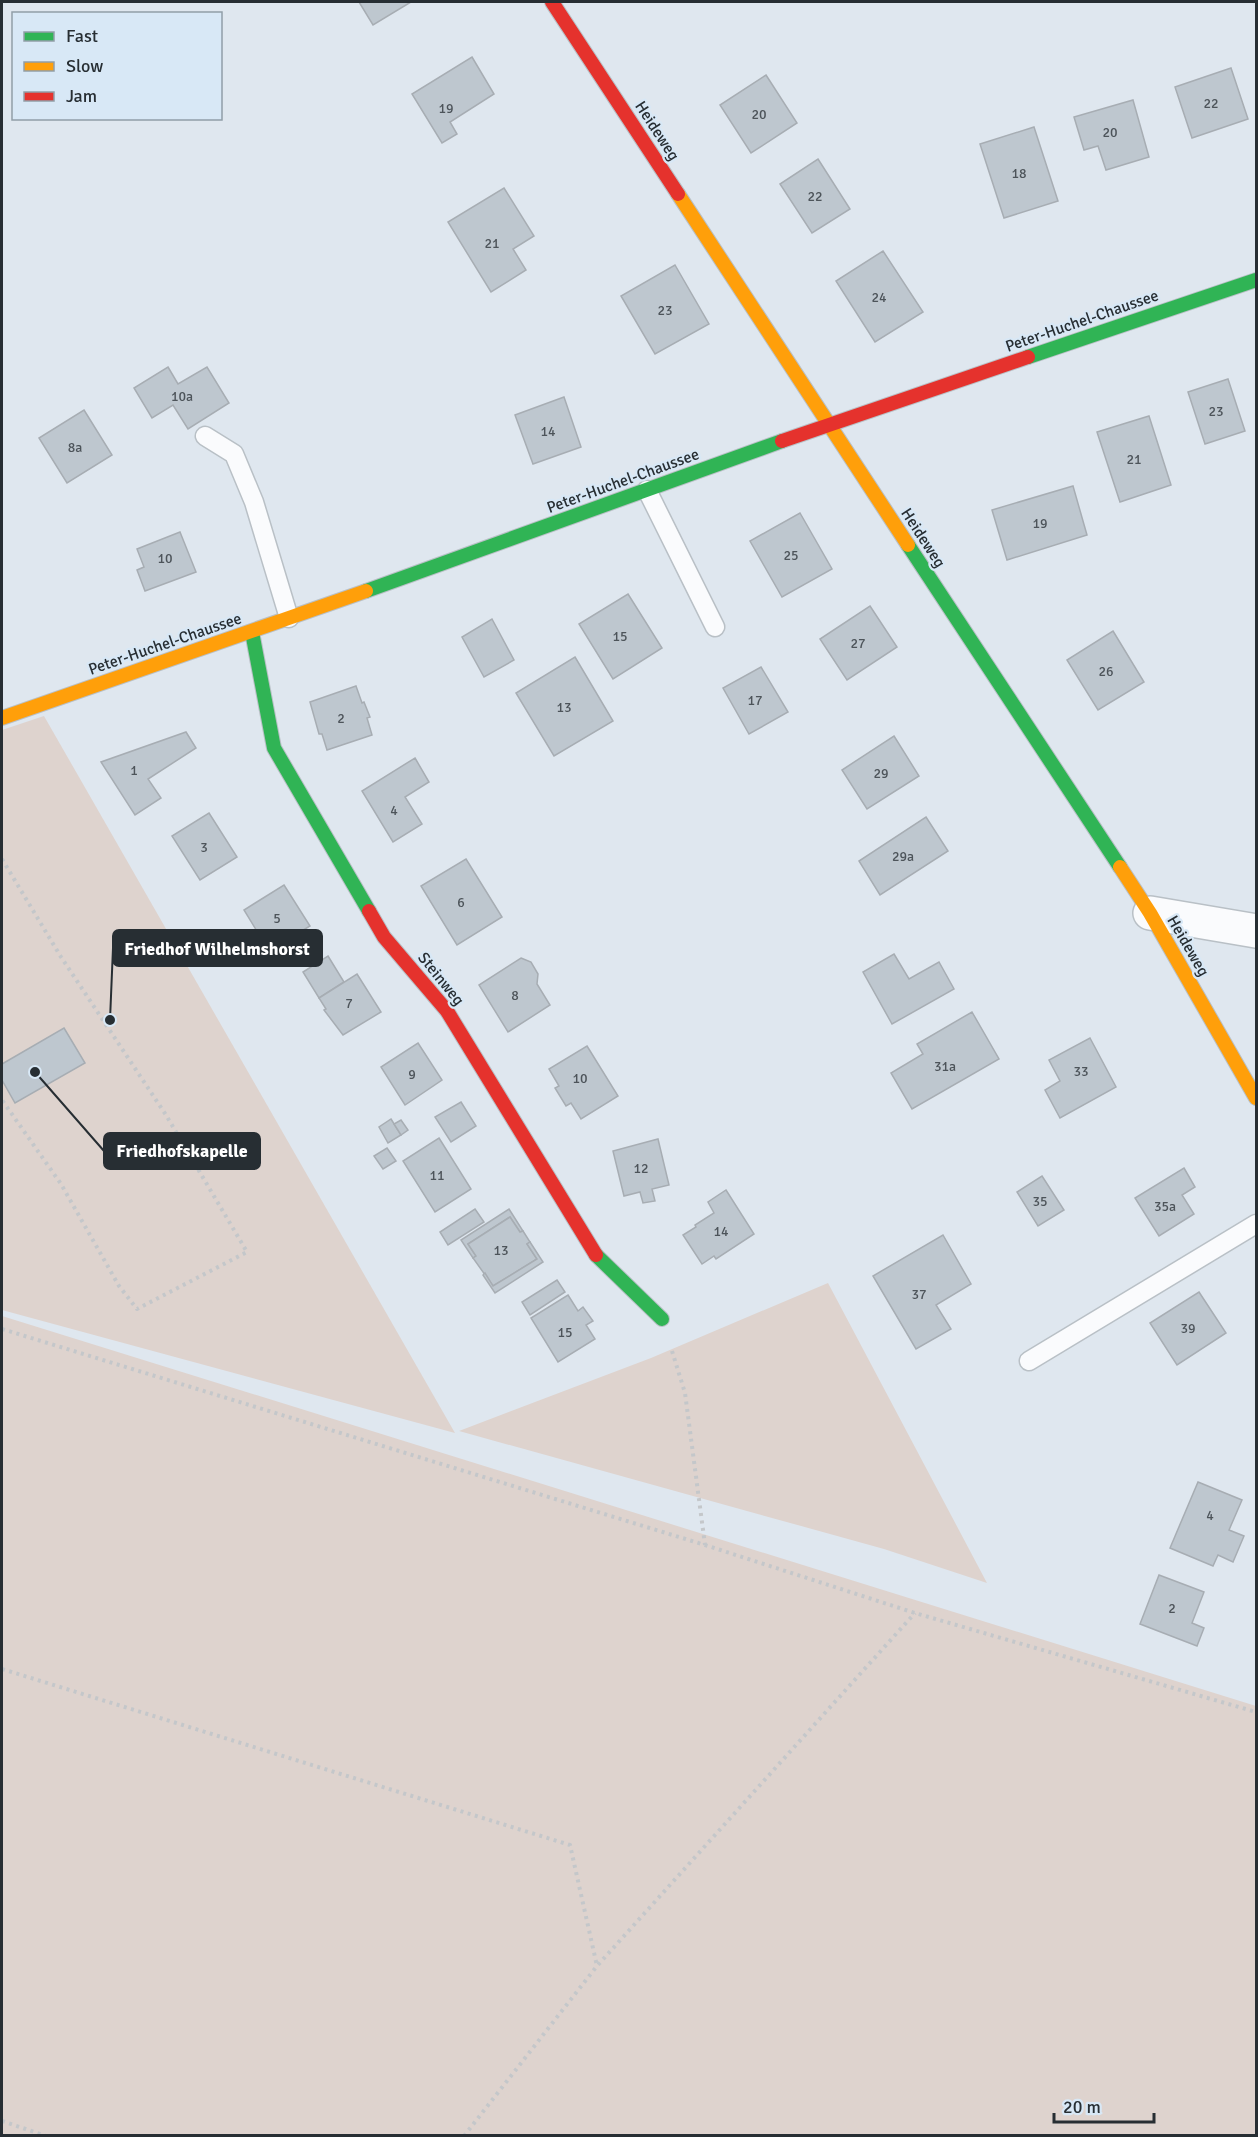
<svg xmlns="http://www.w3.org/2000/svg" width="1258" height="2137" viewBox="0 0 1258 2137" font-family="Signika,sans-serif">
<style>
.green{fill:#ded3ce}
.building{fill:#bec7cf;stroke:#a7adb3;stroke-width:1.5}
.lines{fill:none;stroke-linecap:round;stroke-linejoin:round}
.lane-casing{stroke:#b9c0c6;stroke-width:21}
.street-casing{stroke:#b9c0c6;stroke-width:36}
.fast-casing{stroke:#b9c0c6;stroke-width:16}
.slow-casing{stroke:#b9c0c6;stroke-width:16}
.jam-casing{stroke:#b9c0c6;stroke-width:16}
.path{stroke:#c4c7ca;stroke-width:4;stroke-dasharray:3 4.5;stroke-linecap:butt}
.lane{stroke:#fafbfd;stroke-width:18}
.street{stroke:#fafbfd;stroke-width:33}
.fast{stroke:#30b455;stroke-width:14}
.slow{stroke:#ff9f0a;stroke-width:14}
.jam{stroke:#e5322d;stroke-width:14}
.labels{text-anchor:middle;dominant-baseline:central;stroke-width:4.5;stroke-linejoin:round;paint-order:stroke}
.number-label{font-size:14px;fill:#4d545a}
.street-label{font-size:16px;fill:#272e33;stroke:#d8e8f6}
.leader{fill:none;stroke:#272e33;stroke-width:2}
.callout-dot{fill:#272e33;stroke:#d8e8f6;stroke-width:2}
.callout{fill:#272e33;stroke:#272e33;stroke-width:2}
.callout-label{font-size:18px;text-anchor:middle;font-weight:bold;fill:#fff}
</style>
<rect width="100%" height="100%" fill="#dfe7ef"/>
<g class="green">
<path d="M44,716L455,1433L2,1310V730Z"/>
<path d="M828,1283L987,1583L884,1549L459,1431L651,1358Z"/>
<path d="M2,1316L1256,1706V2135H2Z"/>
</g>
<g class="building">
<path d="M359,2H411L373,25Z"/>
<path d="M472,57L494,94L450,122L457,134L442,143L412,94Z"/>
<path d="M1231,68L1248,119L1192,138L1175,87Z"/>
<path d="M766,75L797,123L751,153L720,105Z"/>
<path d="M1133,100L1149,157L1106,170L1098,146L1084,150L1074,117Z"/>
<path d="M1034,127L1058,201L1004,218L980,144Z"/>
<path d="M818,159L850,209L812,233L780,184Z"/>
<path d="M504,188L534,236L513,249L526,270L491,292L448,222Z"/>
<path d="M883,251L923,312L875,342L836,281Z"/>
<path d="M675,265L709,324L655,354L621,296Z"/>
<path d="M168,367L178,384L207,367L229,403L188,429L173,405L152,418L134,388Z"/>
<path d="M1228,379L1245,431L1205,444L1188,392Z"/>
<path d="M564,397L581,447L533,464L515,415Z"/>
<path d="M84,410L112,455L67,483L39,438Z"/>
<path d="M1149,416L1171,485L1120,502L1097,432Z"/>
<path d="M1073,486L1087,535L1007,560L992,510Z"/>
<path d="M800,513L832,569L782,597L750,541Z"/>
<path d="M180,532L196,572L145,591L137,570L144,567L137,549Z"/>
<path d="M628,594L662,648L613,679L579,624Z"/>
<path d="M870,606L897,647L847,680L820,639Z"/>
<path d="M492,619L514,660L484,677L462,637Z"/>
<path d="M1113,631L1144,682L1098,710L1067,660Z"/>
<path d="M575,657L613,721L554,756L516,693Z"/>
<path d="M761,667L788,712L749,734L723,688Z"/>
<path d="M356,686L362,703L364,702L370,717L367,718L372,735L327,750L322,734H319L310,702Z"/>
<path d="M186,732L196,748L148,779L161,798L135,815L101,762Z"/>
<path d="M894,736L919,776L867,809L842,770Z"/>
<path d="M415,758L429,782L405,797L422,824L393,842L362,791Z"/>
<path d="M209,813L237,857L200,880L172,836Z"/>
<path d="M926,817L948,851L880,895L859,861Z"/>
<path d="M466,859L502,917L457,945L421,886Z"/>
<path d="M284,885L310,926L269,951L244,910Z"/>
<path d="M894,954L909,979L939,962L954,989L892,1024L863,972Z"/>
<path d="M328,956L344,982L319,998L303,972Z"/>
<path d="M521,958L531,962L538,974L537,984L550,1005L508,1032L479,985Z"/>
<path d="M357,974L381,1012L343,1035L324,1010L326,1009L319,998Z"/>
<path d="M972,1012L999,1059L912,1109L891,1073L923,1054L917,1044Z"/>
<path d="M64,1028L85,1063L15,1103L2,1080V1064Z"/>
<path d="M1090,1038L1116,1087L1060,1118L1045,1090L1060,1081L1049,1060Z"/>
<path d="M418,1043L442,1080L405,1105L381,1067Z"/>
<path d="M587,1046L618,1096L581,1119L571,1103L566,1106L555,1088L559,1086L549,1069Z"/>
<path d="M461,1102L476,1126L451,1142L435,1117Z"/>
<path d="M391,1119L401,1135L388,1143L379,1127Z"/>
<path d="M401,1120L408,1130L401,1135L394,1124Z"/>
<path d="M439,1138L471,1189L435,1212L403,1161Z"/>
<path d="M658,1139L669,1185L652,1189L655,1201L643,1203L640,1192L624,1196L613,1151Z"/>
<path d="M387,1148L396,1161L383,1169L374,1156Z"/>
<path d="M1184,1168L1195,1187L1182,1195L1194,1214L1159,1236L1135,1198Z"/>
<path d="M1042,1176L1064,1210L1038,1226L1017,1192Z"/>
<path d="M726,1190L754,1234L716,1259L714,1256L702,1264L683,1235L696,1227L695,1225L714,1213L708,1202Z"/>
<path d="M475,1209L484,1222L448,1245L440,1232Z"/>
<path d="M509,1209L523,1231L520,1232L510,1217L468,1244L476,1256L473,1258L461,1240Z"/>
<path d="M510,1217L520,1232L523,1231L530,1242L527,1244L537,1259L493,1286L473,1258L476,1256L468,1244Z"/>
<path d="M943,1235L971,1284L936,1305L951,1329L916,1349L873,1276Z"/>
<path d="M530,1242L543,1262L495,1293L483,1275L485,1273L493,1286L537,1259L527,1244Z"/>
<path d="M557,1280L565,1292L530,1315L522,1302Z"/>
<path d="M1199,1292L1226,1333L1177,1365L1150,1323Z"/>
<path d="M568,1295L578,1311L583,1307L593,1321L586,1325L595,1339L558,1362L531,1318Z"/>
<path d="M1198,1482L1242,1500L1229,1530L1244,1536L1233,1562L1218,1555L1213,1566L1170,1548Z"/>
<path d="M1159,1575L1204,1592L1192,1623L1204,1628L1197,1646L1140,1624Z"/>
</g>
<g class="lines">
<defs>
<g id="lane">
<path d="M205,436L234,454L254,502L289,618"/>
<path d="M647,490L715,627"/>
<path d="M1029,1361L1256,1224"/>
</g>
<path id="street" d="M1150,913L1256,931"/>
<g id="fast">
<path d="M1028,357L1256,280"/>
<path d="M908,545L1120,867"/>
<path d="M366,591L782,441"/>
<path d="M252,632L274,748L369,911"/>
<path d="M596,1255L662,1319"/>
</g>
<g id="slow">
<path d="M678,194L908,545"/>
<path d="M2,718L366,591"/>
<path d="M1120,867L1150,913L1256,1098"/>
</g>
<g id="jam">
<path d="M552,2L678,194"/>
<path d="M782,441L1028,357"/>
<path d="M369,911L384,937L447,1011L596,1255"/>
</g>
</defs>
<use href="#lane" class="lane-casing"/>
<use href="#street" class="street-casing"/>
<use href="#fast" class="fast-casing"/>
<use href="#slow" class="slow-casing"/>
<use href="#jam" class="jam-casing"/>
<g class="path">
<path d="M2,859L61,957L166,1115L247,1252L137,1309L119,1286L61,1184L2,1100"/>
<path d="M2,1329L705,1545L915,1613L1256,1712"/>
<path d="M672,1351L685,1393L705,1545"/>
<path d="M2,1669L570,1845L597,1966"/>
<path d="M2,2121L46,2136"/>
<path d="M464,2136L597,1966L915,1613"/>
</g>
<use href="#lane" class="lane"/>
<use href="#street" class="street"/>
<use href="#fast" class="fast"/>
<use href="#slow" class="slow"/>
<use href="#jam" class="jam"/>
</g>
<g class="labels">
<g class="number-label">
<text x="1211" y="103">22</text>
<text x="446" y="108">19</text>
<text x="759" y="114">20</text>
<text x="1110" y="132">20</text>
<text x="1019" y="173">18</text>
<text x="815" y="196">22</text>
<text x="492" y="243">21</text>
<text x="879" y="297">24</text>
<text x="665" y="310">23</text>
<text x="182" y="396">10a</text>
<text x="1216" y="411">23</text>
<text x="548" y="431">14</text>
<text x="75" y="447">8a</text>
<text x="1134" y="459">21</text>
<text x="1040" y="523">19</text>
<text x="791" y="555">25</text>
<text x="165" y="558">10</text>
<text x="620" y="636">15</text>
<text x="858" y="643">27</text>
<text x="1106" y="671">26</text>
<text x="755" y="700">17</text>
<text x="564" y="707">13</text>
<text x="341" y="718">2</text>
<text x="134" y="770">1</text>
<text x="881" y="773">29</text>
<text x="394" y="810">4</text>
<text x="204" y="847">3</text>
<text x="903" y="856">29a</text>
<text x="461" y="902">6</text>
<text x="277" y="918">5</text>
<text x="515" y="995">8</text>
<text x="349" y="1003">7</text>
<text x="945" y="1066">31a</text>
<text x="1081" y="1071">33</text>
<text x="412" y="1074">9</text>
<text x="580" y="1078">10</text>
<text x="641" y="1168">12</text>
<text x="437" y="1175">11</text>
<text x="1040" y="1201">35</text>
<text x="1165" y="1206">35a</text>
<text x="721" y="1231">14</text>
<text x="501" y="1250">13</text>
<text x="919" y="1294">37</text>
<text x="1188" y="1328">39</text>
<text x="565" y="1332">15</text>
<text x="1210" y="1515">4</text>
<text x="1172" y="1608">2</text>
</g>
<g class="street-label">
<text transform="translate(657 131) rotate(57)">Heideweg</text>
<text transform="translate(1082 321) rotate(-19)">Peter-Huchel-Chaussee</text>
<text transform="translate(623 481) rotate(-20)">Peter-Huchel-Chaussee</text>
<text transform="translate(923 538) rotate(57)">Heideweg</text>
<text transform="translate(165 644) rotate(-19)">Peter-Huchel-Chaussee</text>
<text transform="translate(1188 946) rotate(60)">Heideweg</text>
<text transform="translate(441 979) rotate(51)">Steinweg</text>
</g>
</g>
<path class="leader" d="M110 1020L113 948M35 1072L104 1151"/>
<g class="callout-dot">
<circle cx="110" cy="1020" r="6"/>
<circle cx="35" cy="1072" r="6"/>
</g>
<g class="callout">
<rect x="113" y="930" width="209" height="36" rx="6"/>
<rect x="104" y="1133" width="156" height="36" rx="6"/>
</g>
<g class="callout-label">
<text x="217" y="955">Friedhof Wilhelmshorst</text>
<text x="182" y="1157">Friedhofskapelle</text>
</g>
<rect width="1258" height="2137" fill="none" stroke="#272e33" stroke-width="6"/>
<rect x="12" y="12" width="210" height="108" fill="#d8e8f6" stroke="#919ea8" stroke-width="1.5"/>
<rect x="24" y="32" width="30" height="9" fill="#30b455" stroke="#919ea8" stroke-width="1.5"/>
<text x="66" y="42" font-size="18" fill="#272e33">Fast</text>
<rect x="24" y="62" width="30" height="9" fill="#ff9f0a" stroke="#919ea8" stroke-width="1.5"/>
<text x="66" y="72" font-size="18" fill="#272e33">Slow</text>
<rect x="24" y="92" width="30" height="9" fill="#e5322d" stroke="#919ea8" stroke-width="1.5"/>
<text x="66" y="102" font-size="18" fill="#272e33">Jam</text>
<path d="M1054 2113v9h100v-9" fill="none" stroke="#272e33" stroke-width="3"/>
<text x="1063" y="2113" font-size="18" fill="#272e33" stroke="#d8e8f6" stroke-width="4.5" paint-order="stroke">20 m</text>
</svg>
